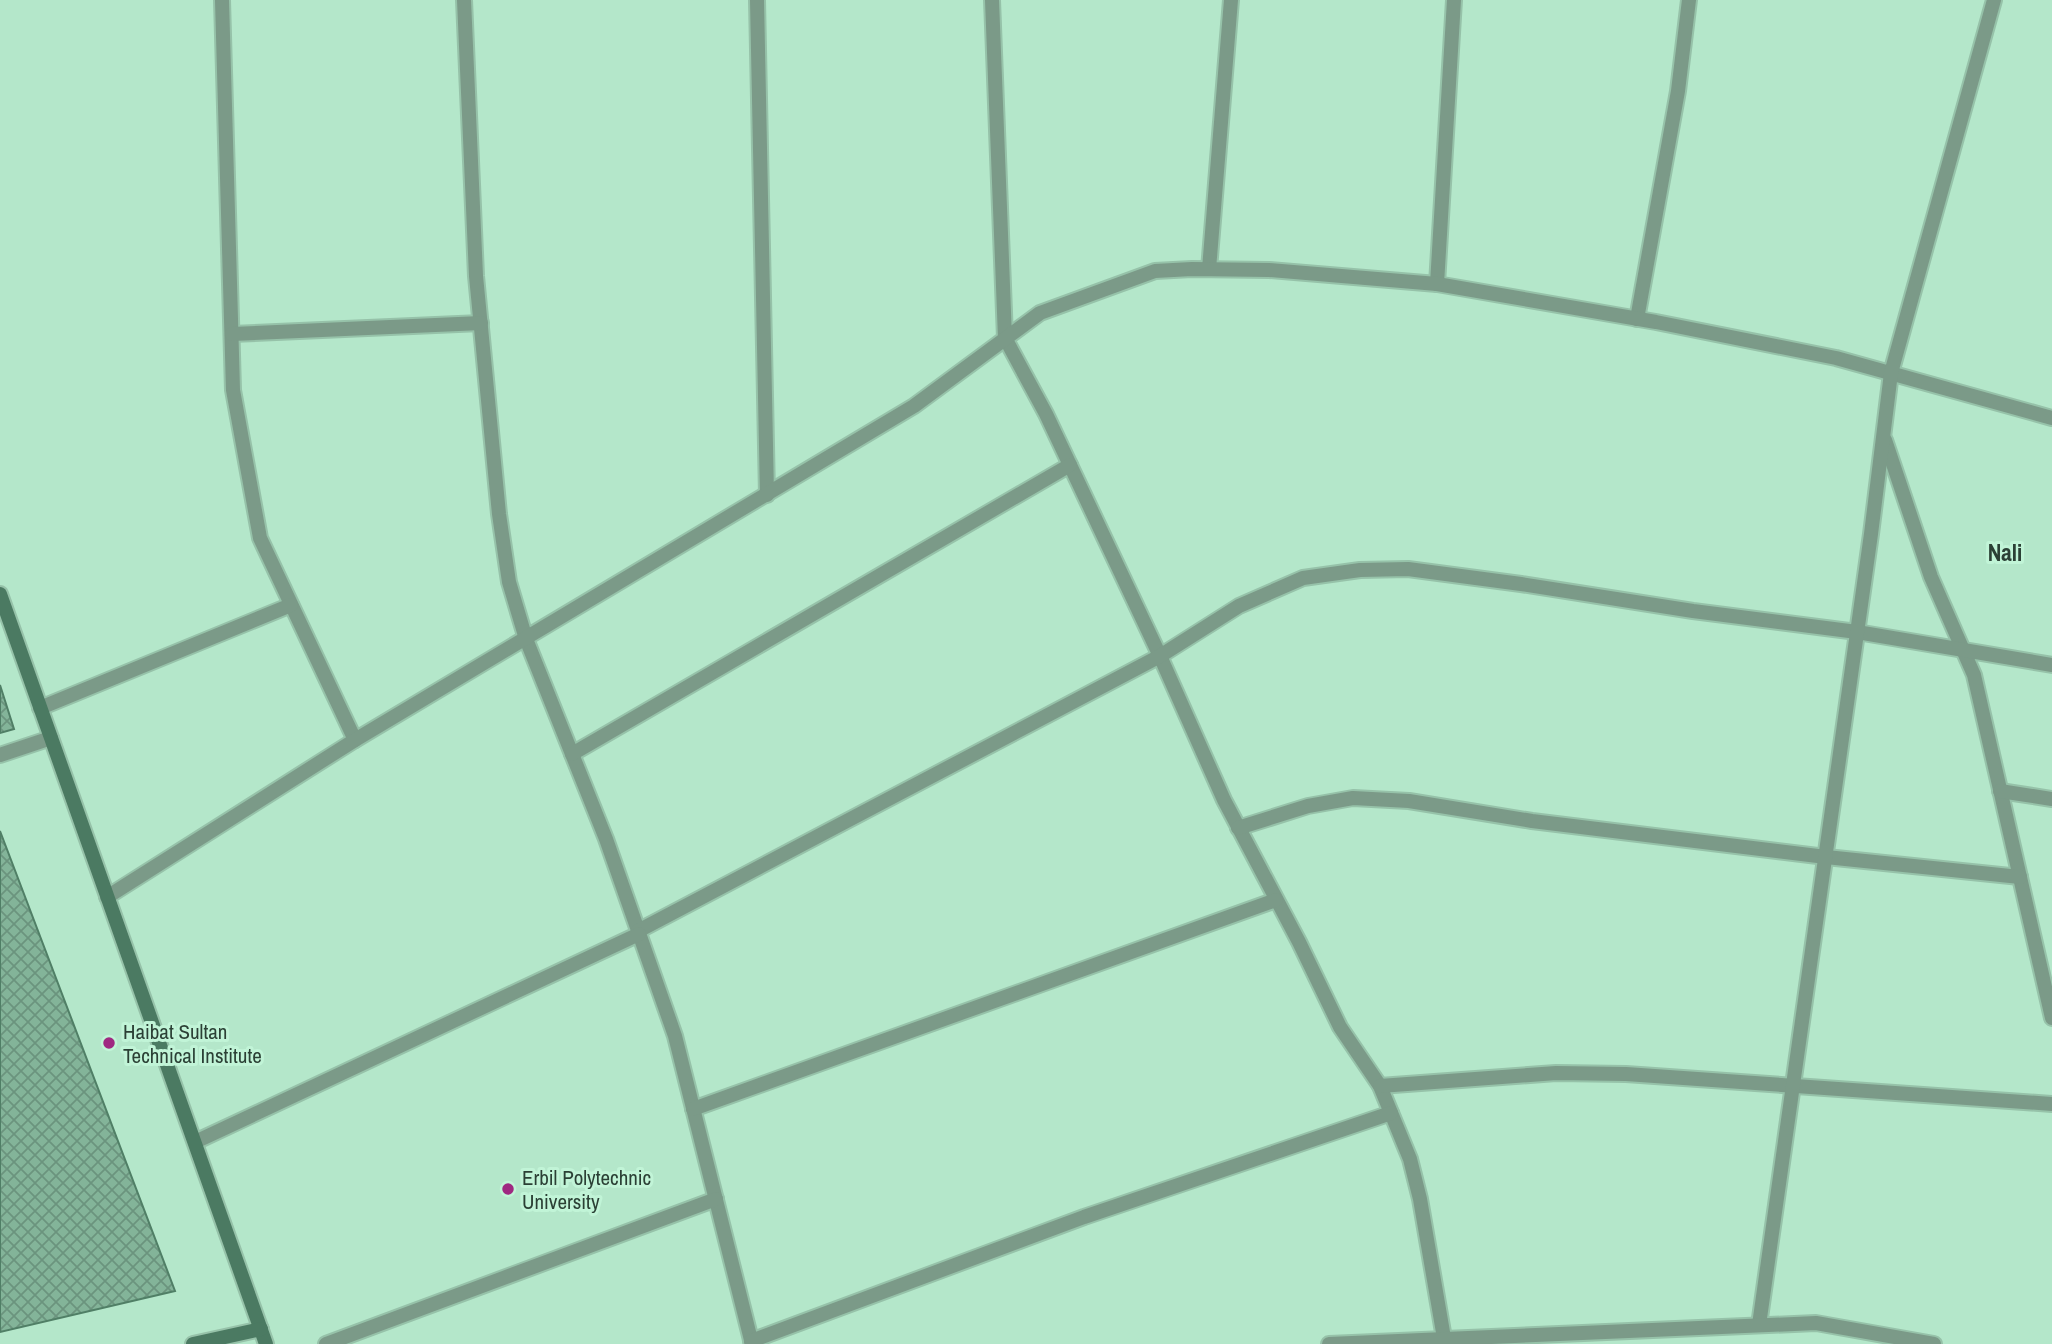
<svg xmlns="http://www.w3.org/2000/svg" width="2052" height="1344" viewBox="0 0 2052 1344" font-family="'Archivo Narrow',sans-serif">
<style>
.building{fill:url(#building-cross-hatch);stroke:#507f66;stroke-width:2}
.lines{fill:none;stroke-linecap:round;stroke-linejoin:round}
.street-casing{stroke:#96c2a9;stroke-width:18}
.secondary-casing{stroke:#96c2a9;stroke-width:18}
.street{stroke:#7b9a88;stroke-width:14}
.secondary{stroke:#4b7a62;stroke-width:14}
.poi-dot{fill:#9f2881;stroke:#c1f4d7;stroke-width:2.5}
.labels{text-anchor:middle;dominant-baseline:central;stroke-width:6;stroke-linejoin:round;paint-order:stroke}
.poi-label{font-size:21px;fill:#2b4035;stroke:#c1f4d7;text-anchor:start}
.neighbourhood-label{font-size:23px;font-weight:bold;fill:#2b4035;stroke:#c1f4d7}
</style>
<defs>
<pattern id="building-cross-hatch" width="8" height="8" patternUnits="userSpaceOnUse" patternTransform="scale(1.75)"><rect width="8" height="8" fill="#83b499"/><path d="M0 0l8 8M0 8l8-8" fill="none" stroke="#6b947e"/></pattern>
</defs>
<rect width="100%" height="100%" fill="#b4e7ca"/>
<g class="building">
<path d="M0,685L14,729L0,733Z"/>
<path d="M0,831L175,1291L0,1332Z"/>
</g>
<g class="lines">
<defs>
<g id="street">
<path d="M222,0L233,390L260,538L355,740"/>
<path d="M464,0L476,276L499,514L509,582L526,639L606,839L675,1036L752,1344"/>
<path d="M757,0L767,495"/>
<path d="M992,0L1005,338L1046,414L1160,656L1224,800L1299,942L1340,1027L1380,1086L1410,1159L1420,1199L1444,1338"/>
<path d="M1209,269L1231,0"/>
<path d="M1437,284L1454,0"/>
<path d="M1637,319L1678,91L1689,0"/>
<path d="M232,334L481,323"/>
<path d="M1885,440L1931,577L1974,675L2052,1018"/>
<path d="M40,708L291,605"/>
<path d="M572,754L1070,465"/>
<path d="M0,755L51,738"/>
<path d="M2000,791L2052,799"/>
<path d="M1238,828L1308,806L1353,798L1409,801L1532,821L1826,857L2020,877"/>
<path d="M107,897L355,740L914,406L1040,313L1155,271L1192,269L1269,270L1437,284L1656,322L1836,358L2052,418"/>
<path d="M638,931L1160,656L1239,606L1303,578L1360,570L1408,569L1521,584L1693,611L1857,632L2052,665"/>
<path d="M1380,1086L1556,1073L1626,1074L2052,1104"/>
<path d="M693,1109L1276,900"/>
<path d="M195,1142L639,934"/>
<path d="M1759,1325L1871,534L1891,373L1994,0"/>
<path d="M751,1341L1084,1217L1391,1113"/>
<path d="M326,1344L716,1199"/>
<path d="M1329,1344L1816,1323L1934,1344"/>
</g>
<g id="secondary">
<path d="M0,594L266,1344"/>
<path d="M193,1344L261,1329"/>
</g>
</defs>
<use href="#street" class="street-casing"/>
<use href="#secondary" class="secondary-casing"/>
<use href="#street" class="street"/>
<use href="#secondary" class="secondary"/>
</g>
<g class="poi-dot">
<circle cx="109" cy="1043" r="7"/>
<circle cx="508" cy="1189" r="7"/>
</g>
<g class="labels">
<g class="poi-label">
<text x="123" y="1031">Haibat Sultan<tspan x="123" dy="24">Technical Institute</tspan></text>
<text x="522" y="1177">Erbil Polytechnic<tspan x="522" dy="24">University</tspan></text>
</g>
<g class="neighbourhood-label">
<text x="2005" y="552">Nali</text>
</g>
</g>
</svg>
